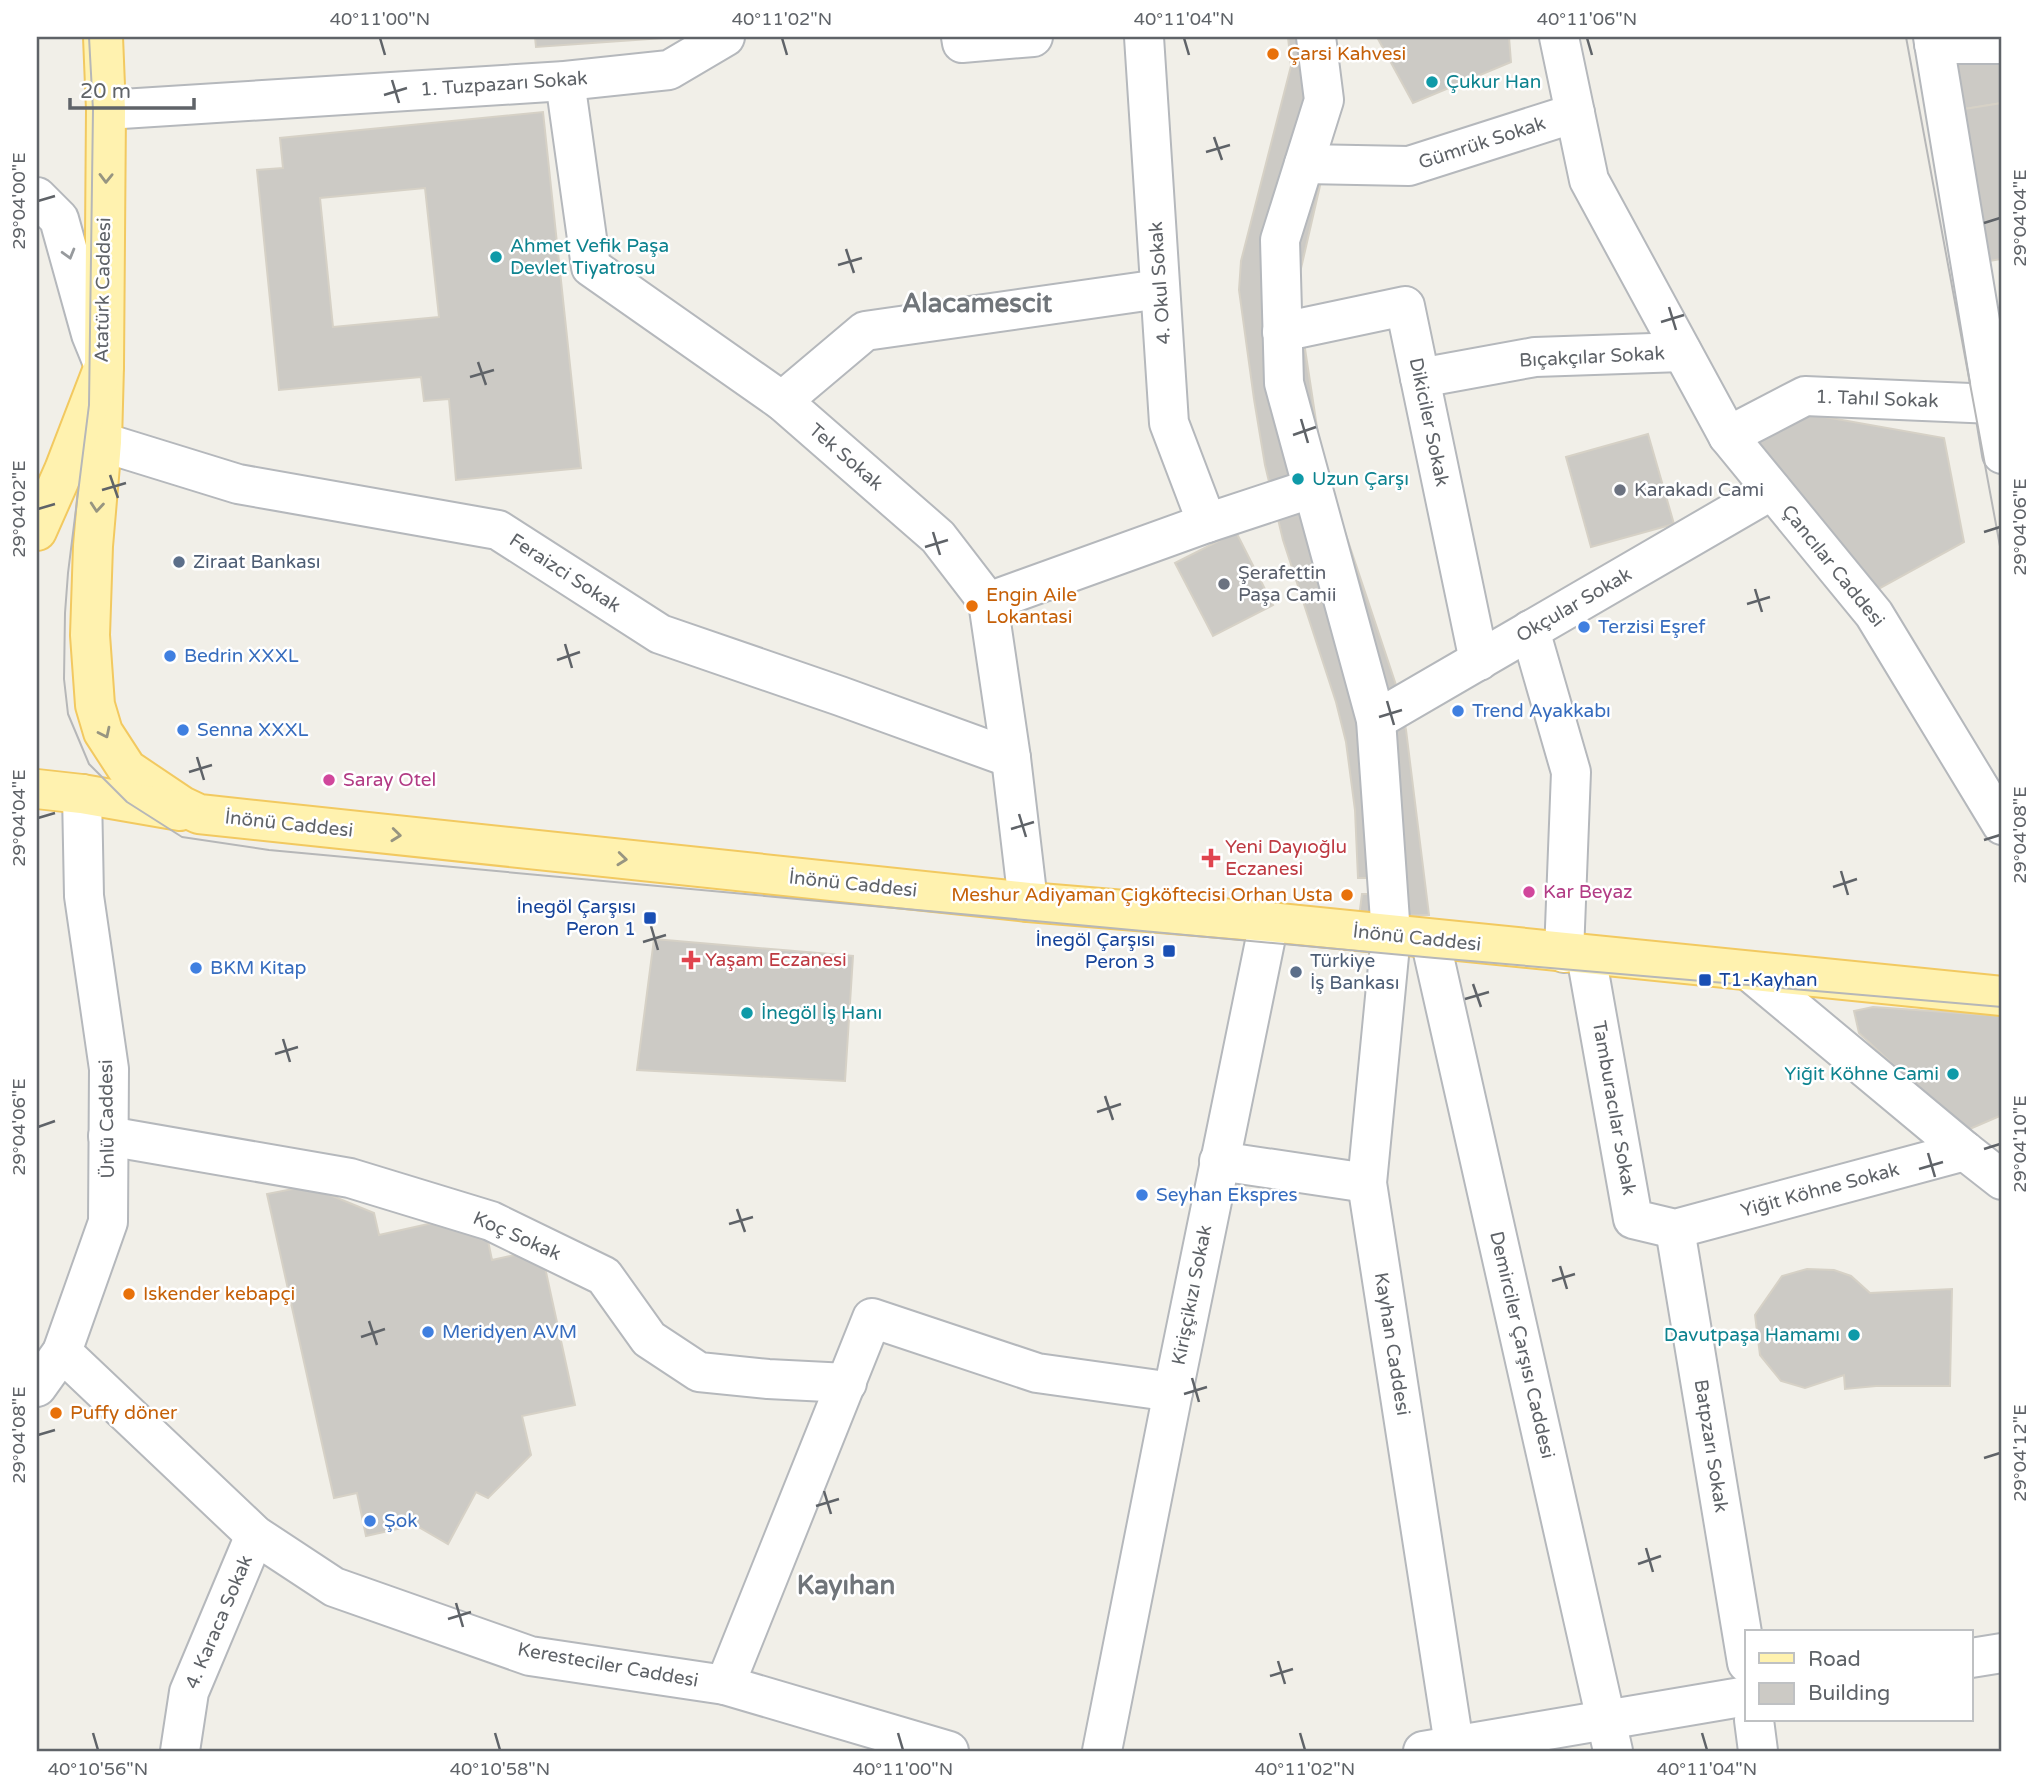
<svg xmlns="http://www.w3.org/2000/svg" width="2039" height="1788" viewBox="0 0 2039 1788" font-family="'Varela Round',sans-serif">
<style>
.building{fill:#cccac5;stroke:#d6d1c6;stroke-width:2;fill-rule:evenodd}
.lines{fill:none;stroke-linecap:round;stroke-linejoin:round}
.minor-casing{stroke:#b5b8bc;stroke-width:42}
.major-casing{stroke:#f2c960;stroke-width:42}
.minor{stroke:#fff;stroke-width:38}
.major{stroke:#fff2af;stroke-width:38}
.tram{stroke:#b6b7b8;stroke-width:2}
.oneway{stroke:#979581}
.oneway2{stroke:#979a9d}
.ticks{fill:none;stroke:#5f6368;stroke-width:2.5}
.food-dot{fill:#e8710a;stroke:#fff;stroke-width:2.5}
.culture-dot{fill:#0f9aa8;stroke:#fff;stroke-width:2.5}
.worship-dot{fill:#6b7280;stroke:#fff;stroke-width:2.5}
.service-dot{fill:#5c6f8a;stroke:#fff;stroke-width:2.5}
.shop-dot{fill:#3f7fe0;stroke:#fff;stroke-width:2.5}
.hotel-dot{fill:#d1479c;stroke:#fff;stroke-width:2.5}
.health-dot{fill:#e0444e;stroke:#fff;stroke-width:2.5}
.transit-dot{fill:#1a4fb4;stroke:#fff;stroke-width:2.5}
.labels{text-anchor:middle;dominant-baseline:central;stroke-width:5;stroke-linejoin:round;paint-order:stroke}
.food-label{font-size:19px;fill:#c56008;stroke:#fff;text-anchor:start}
.culture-label{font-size:19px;fill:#0d838f;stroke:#fff;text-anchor:start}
.street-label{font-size:19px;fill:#5f6368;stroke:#fff}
.worship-label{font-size:19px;fill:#5b616d;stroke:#fff;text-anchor:start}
.service-label{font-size:19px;fill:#4e5e75;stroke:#fff;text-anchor:start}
.shop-label{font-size:19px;fill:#366cbe;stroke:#fff;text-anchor:start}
.hotel-label{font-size:19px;fill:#b23c85;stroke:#fff;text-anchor:start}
.health-label{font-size:19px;fill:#be3a42;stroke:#fff;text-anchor:start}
.transit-label{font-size:19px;fill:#164399;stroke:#fff;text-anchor:end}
.district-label{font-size:26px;font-weight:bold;fill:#70757a;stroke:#fff}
.neatline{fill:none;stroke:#5f6368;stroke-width:2.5}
.ticks-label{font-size:18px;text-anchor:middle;fill:#5f6368}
</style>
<rect width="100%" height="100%" fill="#f1efe8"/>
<g class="building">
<path d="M535,37H678L536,47Z"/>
<path d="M1288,37H1335L1334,125L1296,290L1320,447L1332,493L1399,694L1406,730L1429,915L1359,917L1362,894H1370L1371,878H1358L1355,810L1346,742L1336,702L1283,540L1265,465L1254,399L1239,290L1241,261L1291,66Z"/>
<path d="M1377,37H1509L1511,62L1413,103Z"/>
<path d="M1948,49H2002V103L1958,110Z"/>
<path d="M2002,103V259L1982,262L1958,110Z"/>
<path d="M543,112L581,468L456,480L449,399L424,401L421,377L279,390L257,170L283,168L280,138ZM425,188L439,317L333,327L320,198Z"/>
<path d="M1797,412L1944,438L1964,542L1873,592L1742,432Z"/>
<path d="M1648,434L1674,524L1591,547L1566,457Z"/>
<path d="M1236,532L1273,605L1213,636L1175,563Z"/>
<path d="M654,939L853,956L845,1081L637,1070Z"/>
<path d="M1873,1007L2002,1016V1115L1965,1131L1859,1033L1854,1011Z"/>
<path d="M308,1186L374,1213L379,1235L482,1212L492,1260L541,1249L575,1405L522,1416L531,1455L488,1498L476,1492L448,1544L415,1525L366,1536L357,1493L334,1498L267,1194Z"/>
<path d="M1807,1269L1834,1270L1851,1276L1870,1293L1952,1289L1950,1386H1876L1845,1389L1844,1375L1805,1388L1781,1381L1760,1355L1755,1315L1782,1276Z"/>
</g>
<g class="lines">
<defs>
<g id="minor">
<path d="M961,37L962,43L1033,37"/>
<path d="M1316,37L1324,100L1280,240L1284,383L1376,720L1391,935L1367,1183L1455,1751"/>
<path d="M1559,37L1589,180L1728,436L1874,614L2002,825"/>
<path d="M1933,37L2002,454"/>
<path d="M1934,44H2002"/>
<path d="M565,81L591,267L782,401L938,537L988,602L1011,758L1028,902"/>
<path d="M106,110L565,81L669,70L725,37"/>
<path d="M1304,164L1409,166L1575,113"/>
<path d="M37,197L59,219L91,334L102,361"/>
<path d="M1282,332L1405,306L1479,661"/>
<path d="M1420,378L1535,357L1682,352"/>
<path d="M782,401L865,331L1160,289"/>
<path d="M1728,436L1805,396L1994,404"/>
<path d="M102,442L238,484L498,530L660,634L840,696L1011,758"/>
<path d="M1207,523L1313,488"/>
<path d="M988,602L1207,523L1169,423L1144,37"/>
<path d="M1530,630L1571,772L1564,953"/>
<path d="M1376,720L1772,490"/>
<path d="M1430,939L1613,1751"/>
<path d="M1586,955L1633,1219L1675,1229L1965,1151"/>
<path d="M1749,971L1965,1151L2002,1180"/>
<path d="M108,1136L350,1178L491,1221L604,1276L649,1339L699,1372L768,1379L847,1383"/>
<path d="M1219,1161L1367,1183"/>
<path d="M1675,1229L1747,1663"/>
<path d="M62,1352L255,1535L334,1587L530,1656L725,1685L949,1751"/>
<path d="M37,1387L62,1352L108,1222L109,1069L84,896L82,794"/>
<path d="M1971,1658L2002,1653"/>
<path d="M725,1685L872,1318L1037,1373L1173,1392"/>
<path d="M1754,1720L1758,1751"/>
<path d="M180,1751L189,1692L255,1535"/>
<path d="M1102,1751L1173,1392L1269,922"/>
<path d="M1423,1751L1747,1696"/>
</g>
<g id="major">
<path d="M104,366L102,442L93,546L90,635L95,705L103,732L127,769L182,806L199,814L1028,902L1269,922L2002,996"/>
<path d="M37,531L64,470L104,366L106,110L103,37"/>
<path d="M37,789L82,794L180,811"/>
</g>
</defs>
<use href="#minor" class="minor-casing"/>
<use href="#major" class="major-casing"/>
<use href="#minor" class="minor"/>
<use href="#major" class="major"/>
<g class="tram">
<path d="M89,37L93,110L89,405L68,573L65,613L64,679L68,714L89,764L127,802L182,837L269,850L1435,958L2002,1007"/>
<path d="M1906,37L2002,557"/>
</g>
</g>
<defs><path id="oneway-chevron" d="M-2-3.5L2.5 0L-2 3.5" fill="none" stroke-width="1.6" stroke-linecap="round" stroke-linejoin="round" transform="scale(1.75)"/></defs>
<g class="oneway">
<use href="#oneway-chevron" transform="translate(106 178) rotate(91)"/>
<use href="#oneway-chevron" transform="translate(97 507) rotate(95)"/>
<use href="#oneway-chevron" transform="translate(105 733) rotate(64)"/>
<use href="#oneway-chevron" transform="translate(396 835) rotate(6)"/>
<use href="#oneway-chevron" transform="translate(622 859) rotate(6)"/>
</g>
<use class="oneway2" href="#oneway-chevron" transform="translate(69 254) rotate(74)"/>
<path class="ticks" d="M380,38L385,55M782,38L787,55M1184,38L1189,55M1587,38L1592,55M392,80L399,103M384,95L407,88M1214,137L1222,160M1206,152L1230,145M38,201L55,196M1984,223L2000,218M846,249L854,273M838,265L862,258M1669,307L1676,330M1661,322L1684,315M478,362L486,385M470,377L494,370M1301,419L1308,443M1293,435L1316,427M110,475L118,498M102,490L126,483M38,509L55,504M933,532L940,555M1984,532L2000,527M925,547L948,540M1755,589L1762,612M1747,604L1770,597M565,644L572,668M557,660L580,652M1387,701L1394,725M1379,717L1402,710M197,757L204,780M189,772L212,765M1019,814L1026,837M38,818L55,813M1011,829L1034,822M1984,840L2000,835M1841,871L1848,895M1833,887L1857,879M651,926L658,950M643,942L666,935M1473,984L1481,1007M1465,999L1489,992M283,1039L290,1062M275,1054L298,1047M1105,1096L1113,1120M1097,1112L1121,1104M38,1127L55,1121M1984,1149L2000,1144M1928,1153L1935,1177M1919,1169L1943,1162M737,1209L745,1232M729,1224L753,1217M1560,1266L1567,1289M1552,1281L1575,1274M369,1321L377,1345M361,1337L385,1329M1192,1378L1199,1402M1184,1394L1207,1387M38,1435L55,1430M1984,1458L2000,1453M824,1491L831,1514M816,1506L839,1499M1646,1548L1653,1572M1638,1564L1661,1556M456,1603L463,1627M448,1619L471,1612M1278,1661L1285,1684M1270,1676L1293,1669M93,1733L98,1750M495,1733L500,1750M898,1733L903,1750M1300,1733L1305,1750M1702,1733L1707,1750"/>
<g class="food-dot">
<circle cx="1273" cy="54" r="7"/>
<circle cx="972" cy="606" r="7"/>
<circle cx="1347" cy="895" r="7"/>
<circle cx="129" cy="1294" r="7"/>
<circle cx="56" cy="1413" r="7"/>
</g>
<g class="culture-dot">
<circle cx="1432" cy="82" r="7"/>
<circle cx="496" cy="257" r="7"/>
<circle cx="1298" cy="479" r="7"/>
<circle cx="747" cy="1013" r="7"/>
<circle cx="1953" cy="1074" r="7"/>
<circle cx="1854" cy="1335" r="7"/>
</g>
<g class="worship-dot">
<circle cx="1620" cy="490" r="7"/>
<circle cx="1224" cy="584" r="7"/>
</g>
<g class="service-dot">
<circle cx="179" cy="562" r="7"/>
<circle cx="1296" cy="972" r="7"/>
</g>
<g class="shop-dot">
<circle cx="1584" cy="627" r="7"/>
<circle cx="170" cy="656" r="7"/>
<circle cx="1458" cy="711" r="7"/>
<circle cx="183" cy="730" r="7"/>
<circle cx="196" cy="968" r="7"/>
<circle cx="1142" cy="1195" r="7"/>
<circle cx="428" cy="1332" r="7"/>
<circle cx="370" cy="1521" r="7"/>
</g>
<g class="hotel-dot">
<circle cx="329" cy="780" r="7"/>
<circle cx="1529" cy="892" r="7"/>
</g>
<g class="health-dot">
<path d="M1207.5 847.5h7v7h7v7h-7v7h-7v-7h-7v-7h7z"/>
<path d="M687.5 949.5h7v7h7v7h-7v7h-7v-7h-7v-7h7z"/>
</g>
<g class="transit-dot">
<rect x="643" y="911" width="14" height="14" rx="3.5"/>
<rect x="1162" y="944" width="14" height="14" rx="3.5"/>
<rect x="1698" y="973" width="14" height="14" rx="3.5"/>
</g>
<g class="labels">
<g class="food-label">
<text x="1287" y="54">Çarsi Kahvesi</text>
<text x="986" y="595">Engin Aile<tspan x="986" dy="22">Lokantasi</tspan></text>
<text x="1333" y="895" text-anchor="end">Meshur Adiyaman Çigköftecisi Orhan Usta</text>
<text x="143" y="1294">Iskender kebapçi</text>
<text x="70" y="1413">Puffy döner</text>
</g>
<g class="culture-label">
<text x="1446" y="82">Çukur Han</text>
<text x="510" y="246">Ahmet Vefik Paşa<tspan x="510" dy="22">Devlet Tiyatrosu</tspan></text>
<text x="1312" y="479">Uzun Çarşı</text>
<text x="761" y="1013">İnegöl İş Hanı</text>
<text x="1939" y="1074" text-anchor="end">Yiğit Köhne Cami</text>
<text x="1840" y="1335" text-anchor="end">Davutpaşa Hamamı</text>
</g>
<g class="street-label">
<text transform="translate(504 84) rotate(-4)">1. Tuzpazarı Sokak</text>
<text transform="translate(1482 143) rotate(-18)">Gümrük Sokak</text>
<text transform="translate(1160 283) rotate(-94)">4. Okul Sokak</text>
<text transform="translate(103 290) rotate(-89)">Atatürk Caddesi</text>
<text transform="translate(1592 357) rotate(-3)">Bıçakçılar Sokak</text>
<text transform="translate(1877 399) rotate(2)">1. Tahıl Sokak</text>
<text transform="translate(1429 422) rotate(78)">Dikiciler Sokak</text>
<text transform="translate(846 457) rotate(41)">Tek Sokak</text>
<text transform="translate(1833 566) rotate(51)">Çancılar Caddesi</text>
<text transform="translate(565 573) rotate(33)">Feraizci Sokak</text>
<text transform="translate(1574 605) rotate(-30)">Okçular Sokak</text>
<text transform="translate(289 824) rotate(6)">İnönü Caddesi</text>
<text transform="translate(853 884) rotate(6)">İnönü Caddesi</text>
<text transform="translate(1417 938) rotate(6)">İnönü Caddesi</text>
<text transform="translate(1614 1108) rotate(80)">Tamburacılar Sokak</text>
<text transform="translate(107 1119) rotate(-91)">Ünlü Caddesi</text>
<text transform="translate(1820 1190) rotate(-15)">Yiğit Köhne Sokak</text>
<text transform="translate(517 1236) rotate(24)">Koç Sokak</text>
<text transform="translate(1192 1295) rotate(-79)">Kirişçikızı Sokak</text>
<text transform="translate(1392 1344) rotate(81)">Kayhan Caddesi</text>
<text transform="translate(1522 1345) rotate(77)">Demirciler Çarşısı Caddesi</text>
<text transform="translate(1711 1446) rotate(81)">Batpzarı Sokak</text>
<text transform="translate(219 1622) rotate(-67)">4. Karaca Sokak</text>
<text transform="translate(608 1665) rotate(10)">Keresteciler Caddesi</text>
</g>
<g class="worship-label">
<text x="1634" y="490">Karakadı Cami</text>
<text x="1238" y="573">Şerafettin<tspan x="1238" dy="22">Paşa Camii</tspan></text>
</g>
<g class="service-label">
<text x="193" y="562">Ziraat Bankası</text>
<text x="1310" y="961">Türkiye<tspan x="1310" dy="22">İş Bankası</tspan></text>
</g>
<g class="shop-label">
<text x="1598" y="627">Terzisi Eşref</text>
<text x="184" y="656">Bedrin XXXL</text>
<text x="1472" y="711">Trend Ayakkabı</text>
<text x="197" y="730">Senna XXXL</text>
<text x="210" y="968">BKM Kitap</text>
<text x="1156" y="1195">Seyhan Ekspres</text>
<text x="442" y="1332">Meridyen AVM</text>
<text x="384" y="1521">Şok</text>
</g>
<g class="hotel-label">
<text x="343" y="780">Saray Otel</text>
<text x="1543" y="892">Kar Beyaz</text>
</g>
<g class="health-label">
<text x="1225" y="847">Yeni Dayıoğlu<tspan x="1225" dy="22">Eczanesi</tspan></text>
<text x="705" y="960">Yaşam Eczanesi</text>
</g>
<g class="transit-label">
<text x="636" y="907">İnegöl Çarşısı<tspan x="636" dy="22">Peron 1</tspan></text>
<text x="1155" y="940">İnegöl Çarşısı<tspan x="1155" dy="22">Peron 3</tspan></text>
<text x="1719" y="980" text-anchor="start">T1-Kayhan</text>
</g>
<g class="district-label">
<text x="977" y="303">Alacamescit</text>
<text x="846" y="1585">Kayıhan</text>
</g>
</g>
<rect width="2039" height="1788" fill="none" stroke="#ffffff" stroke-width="77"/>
<rect x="1745" y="1630" width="228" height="91" fill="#ffffff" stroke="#bfc1c3" stroke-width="2"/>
<rect x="1759" y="1653" width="35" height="10" fill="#fff2af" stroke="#bfc1c3" stroke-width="2"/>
<text x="1808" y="1666" font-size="21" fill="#5f6368">Road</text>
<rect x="1759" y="1683" width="35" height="21" fill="#cccac5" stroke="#bfc1c3" stroke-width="2"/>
<text x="1808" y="1700" font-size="21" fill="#5f6368">Building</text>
<path d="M70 98v10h124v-10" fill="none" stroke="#5f6368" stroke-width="3.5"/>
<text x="80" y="98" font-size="21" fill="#5f6368" stroke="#ffffff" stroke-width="5" paint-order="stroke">20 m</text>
<rect x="38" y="38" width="1962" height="1712" class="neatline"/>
<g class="ticks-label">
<text x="380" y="25">40°11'00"N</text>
<text x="782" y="25">40°11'02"N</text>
<text x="1184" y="25">40°11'04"N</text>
<text x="1587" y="25">40°11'06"N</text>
<text transform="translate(19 201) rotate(-90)" y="6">29°04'00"E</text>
<text transform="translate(2020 218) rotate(-90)" y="6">29°04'04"E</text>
<text transform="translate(19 509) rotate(-90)" y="6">29°04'02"E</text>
<text transform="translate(2020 527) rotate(-90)" y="6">29°04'06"E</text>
<text transform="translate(19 818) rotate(-90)" y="6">29°04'04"E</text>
<text transform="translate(2020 835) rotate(-90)" y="6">29°04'08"E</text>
<text transform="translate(19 1127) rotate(-90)" y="6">29°04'06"E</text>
<text transform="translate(2020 1144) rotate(-90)" y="6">29°04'10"E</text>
<text transform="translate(19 1435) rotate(-90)" y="6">29°04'08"E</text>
<text transform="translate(2020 1453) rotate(-90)" y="6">29°04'12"E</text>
<text x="98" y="1775">40°10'56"N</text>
<text x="500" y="1775">40°10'58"N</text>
<text x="903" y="1775">40°11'00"N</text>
<text x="1305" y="1775">40°11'02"N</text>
<text x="1707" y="1775">40°11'04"N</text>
</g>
</svg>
